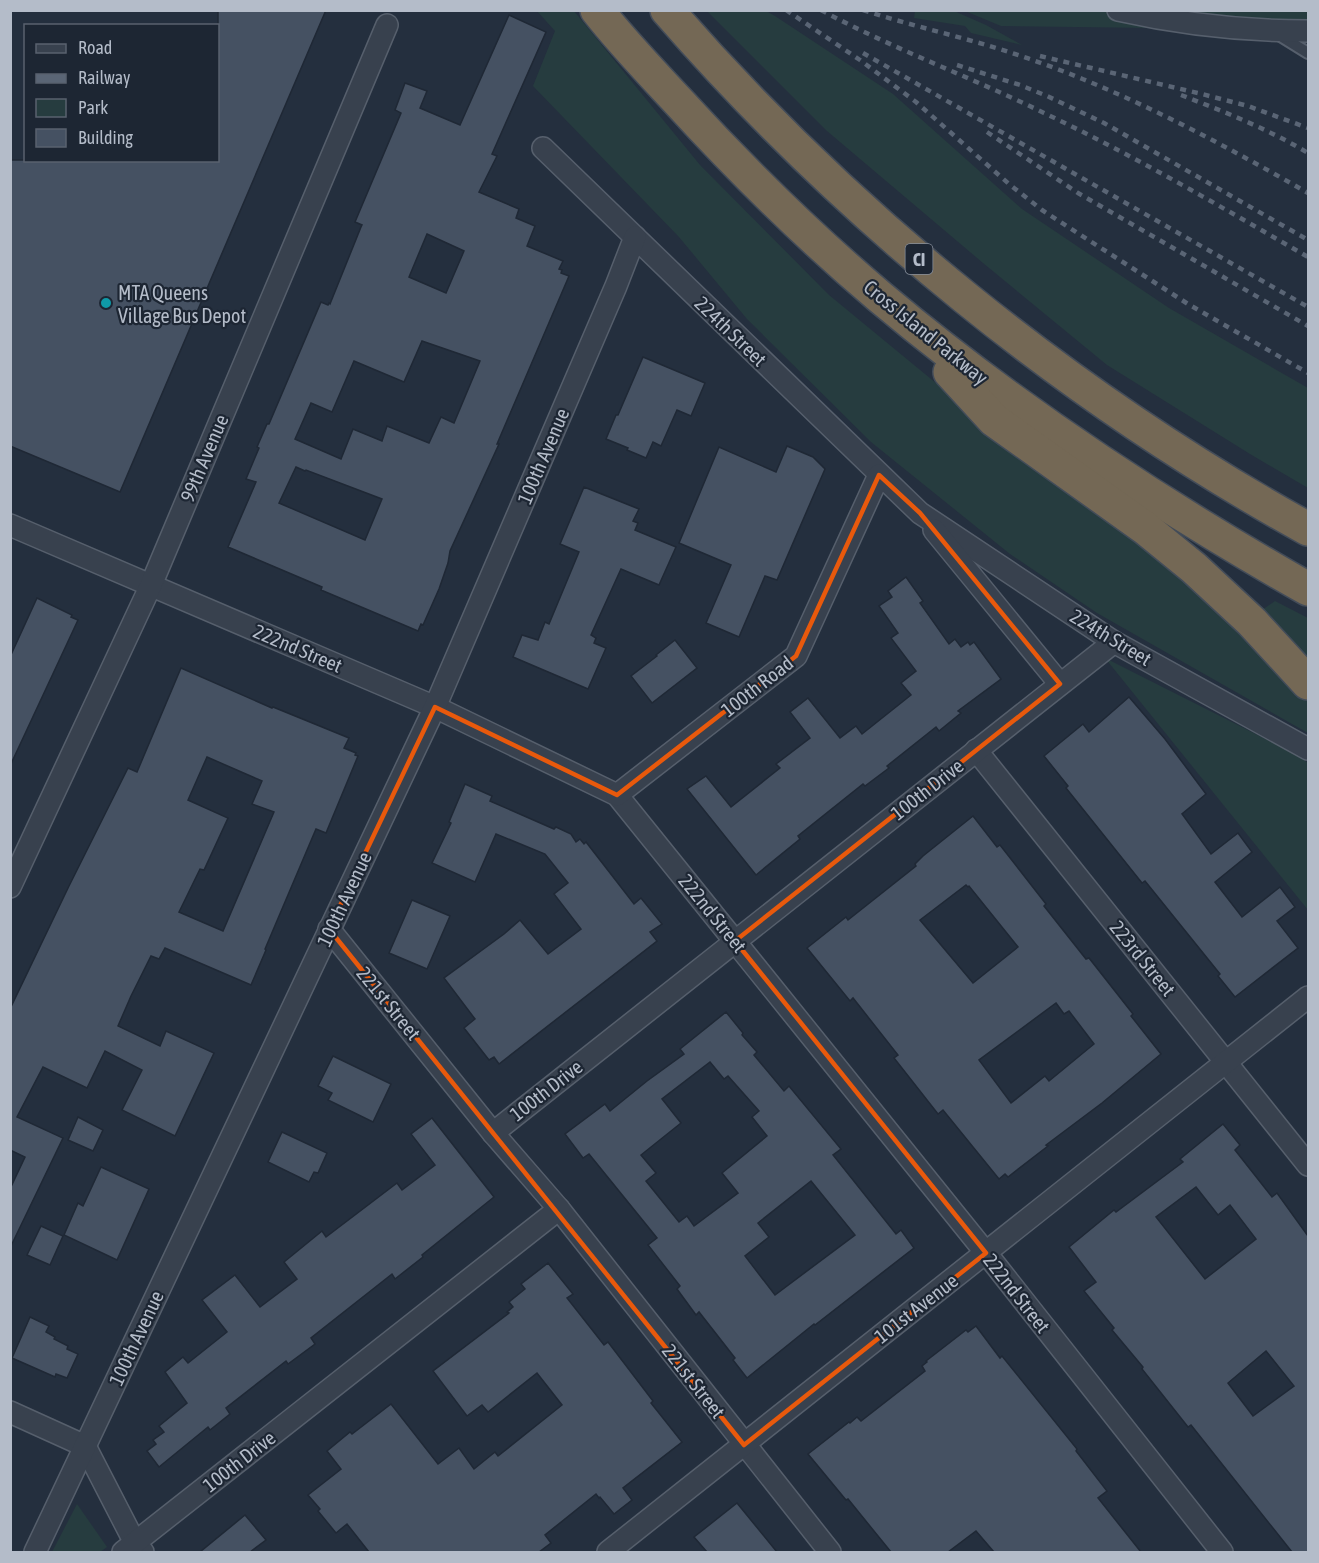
<svg xmlns="http://www.w3.org/2000/svg" width="1319" height="1563" viewBox="0 0 1319 1563" font-family="'Asap Condensed',sans-serif">
<style>
.green{fill:#263c3f}
.building{fill:#455162;stroke:#1f2835;stroke-width:1.5;fill-rule:evenodd}
.lines{fill:none;stroke-linecap:round;stroke-linejoin:round}
.lane-casing{stroke:#565f6c;stroke-width:14}
.street-casing{stroke:#565f6c;stroke-width:24}
.highway-casing{stroke:#434c59;stroke-width:36}
.lane{stroke:#38414e;stroke-width:10}
.street{stroke:#38414e;stroke-width:21}
.highway{stroke:#746855;stroke-width:33}
.rail{stroke:#5a6575;stroke-width:4.5;stroke-dasharray:6 6;stroke-linecap:butt}
.marked{fill:none;stroke:#e8590c;stroke-width:4.5;stroke-linejoin:round}
.culture-dot{fill:#0f9aa8;stroke:#1d2633;stroke-width:2}
.labels{text-anchor:middle;dominant-baseline:central;stroke-width:4.5;stroke-linejoin:round;paint-order:stroke}
.shield{fill:#1d2633;stroke:#878f9c;stroke-width:1.5}
.shield-label{font-size:18px;font-weight:bold;fill:#b4bcc9}
.poi-label{font-size:20px;fill:#b4bcc9;stroke:#1d2633;text-anchor:start}
.street-label{font-size:20px;fill:#b4bcc9;stroke:#1d2633}
</style>
<rect width="100%" height="100%" fill="#242f3e"/>
<g class="green">
<path d="M537,11H574L700,165L829,295L959,402L1118,517L1308,696V733L1097,613L1010,554L871,442L747,319L679,237L533,86L555,31Z"/>
<path d="M707,11H766L775,16L893,94L1022,209L1169,308L1308,388V488L1250,454L1107,365L983,263L827,131Z"/>
<path d="M915,11H954L986,25L1022,45L971,33L965,26L914,18Z"/>
<path d="M965,11H1308V30L1001,26Z"/>
<path d="M1275,601L1308,618V664L1262,610Z"/>
<path d="M1105,658L1299,756L1308,763V910Z"/>
<path d="M77,1504L107,1547L100,1552H52Z"/>
</g>
<g class="building">
<path d="M218,10H326L120,492L10,446V160H218Z"/>
<path d="M509,15L546,32L492,154L497,156L479,192L519,209L516,218L535,226L527,246L563,261L559,269L562,270L561,273L569,276L497,444H499L450,551L448,563L439,589L423,625L421,624L418,631L321,590L322,587L228,547L256,482L246,479L259,448L257,447L267,424H269L321,302L328,305L329,303L330,304L361,227L362,225L355,222L401,113L395,110L405,83L427,91L420,108L460,125ZM427,234L464,251L446,293L409,277ZM422,341L480,361L454,423L441,417L429,443L387,426L382,441L353,429L341,459L295,439L311,403L332,412L354,361L404,382ZM296,467L305,471L306,470L382,499L365,540L279,503Z"/>
<path d="M643,357L705,383L691,416L677,410L661,446L653,442L646,458L627,450L628,448L606,439L616,415H618Z"/>
<path d="M787,446L813,457L825,469L777,580L765,576L739,637L706,623L731,565L679,543L719,447L776,472Z"/>
<path d="M584,487L639,509L633,521L638,523L635,530L676,547L659,585L621,569L591,635L596,638L594,643L606,648L588,689L513,657L522,635L538,640L545,622L549,624L579,552L560,544Z"/>
<path d="M906,577L923,601L920,603L949,644L955,639L961,647L968,642L970,645L974,642L1001,679L958,711L961,713L939,731L936,727L887,766L889,768L865,786L863,784L798,836L800,839L756,875L687,789L706,776L731,807L780,768L776,764L810,738L790,712L808,698L840,738L856,726L862,734L911,695L901,683L916,671L891,638L898,633L879,606L892,597L888,591Z"/>
<path d="M37,598L72,615L71,617L78,620L10,766V657Z"/>
<path d="M675,640L697,668L652,703L631,676L657,656L656,655Z"/>
<path d="M181,668L272,708L273,707L349,738L344,748L356,753L355,755L358,756L326,833L316,829L265,949L266,950L251,985L165,948L159,959L151,956L131,996L118,1026L160,1046L166,1031L214,1053L175,1136L122,1110L142,1070L105,1051L87,1088L43,1067L17,1117L63,1138L10,1248V1189L25,1157L10,1150V1009L69,886L128,768L137,772ZM207,757L262,781L252,804L274,812L223,931L179,912L200,869L204,870L228,818L188,800Z"/>
<path d="M1129,697L1165,739L1206,794L1182,814L1211,854L1238,833L1252,852L1215,882L1242,917L1280,887L1295,907L1277,921L1298,948L1235,997L1218,976L1220,974L1145,881L1142,883L1066,788L1068,786L1044,756L1083,724L1089,732Z"/>
<path d="M465,784L492,796L490,801L554,829L556,827L571,834L576,842L580,839L584,844L586,842L634,904L641,898L662,924L650,932L657,941L499,1064L494,1057L489,1060L464,1028L475,1019L444,978L504,934L520,920L548,954L581,929L554,894L568,883L545,854L496,834L475,882L432,863L451,823L449,822Z"/>
<path d="M973,816L997,847L1000,845L1046,904L1044,906L1086,959L1089,958L1133,1014L1131,1016L1161,1054L1102,1103L1046,1145L1048,1146L1008,1177L1005,1174L999,1179L943,1110L938,1114L894,1058L898,1055L853,998L850,1001L807,948L846,917L848,920L916,866L915,864L923,856ZM966,885L968,887L969,886L1018,947L973,983L920,920ZM1056,1003L1064,1014L1069,1011L1094,1044L1049,1081L1045,1076L1011,1103L979,1060Z"/>
<path d="M412,900L450,916L427,969L389,953Z"/>
<path d="M726,1012L743,1033L742,1035L757,1052L754,1055L784,1091L789,1086L841,1149L833,1155L896,1234L901,1230L914,1248L815,1325L814,1324L747,1378L733,1360L735,1358L699,1312L696,1315L677,1289L680,1286L648,1245L657,1238L589,1154L583,1158L565,1134L605,1104L610,1111L647,1081L684,1054L680,1049ZM710,1062L724,1079L728,1076L759,1111L752,1117L767,1136L722,1173L738,1193L694,1226L687,1216L679,1222L646,1181L656,1173L641,1155L681,1123L662,1099ZM811,1181L855,1235L775,1295L745,1256L769,1237L758,1223Z"/>
<path d="M333,1056L391,1084L373,1122L328,1100L332,1093L318,1086Z"/>
<path d="M78,1117L103,1130L93,1151L68,1140Z"/>
<path d="M432,1118L494,1197L422,1255L423,1257L395,1279L392,1274L311,1338L315,1344L288,1364L286,1361L226,1408L230,1414L210,1430L208,1427L159,1467L147,1451L156,1444L153,1440L164,1432L159,1426L187,1403L165,1372L183,1357L188,1363L227,1332L202,1300L235,1275L260,1307L297,1279L284,1262L322,1231L326,1237L397,1183L402,1190L435,1165L411,1134Z"/>
<path d="M1223,1124L1240,1145L1235,1150L1272,1197L1277,1193L1308,1236V1552H1292L1191,1425L1188,1427L1142,1369L1143,1367L1112,1330L1114,1328L1084,1291L1096,1282L1069,1247L1114,1210L1116,1212L1183,1162L1180,1159ZM1196,1187L1218,1215L1230,1205L1256,1239L1205,1279L1156,1217ZM1266,1351L1294,1386L1253,1416L1228,1383Z"/>
<path d="M282,1132L327,1153L318,1173L314,1172L309,1182L268,1162Z"/>
<path d="M101,1167L149,1189L117,1260L64,1235L78,1203L83,1206Z"/>
<path d="M41,1226L63,1236L50,1265L27,1255Z"/>
<path d="M548,1263L573,1294L567,1298L604,1345L608,1342L653,1401L651,1403L682,1442L623,1488L632,1500L614,1514L600,1497L599,1498L596,1494L545,1535L551,1543L539,1552H369L347,1524L336,1533L318,1511L320,1509L308,1495L341,1469L327,1451L350,1432L352,1434L391,1404L438,1464L459,1448L474,1469L495,1452L498,1456L562,1405L537,1373L488,1412L482,1405L467,1416L433,1371L509,1313L507,1312L513,1307L509,1302L525,1289L521,1284Z"/>
<path d="M30,1317L49,1326L46,1332L55,1337L54,1339L68,1346L67,1349L78,1354L67,1378L56,1374L55,1377L12,1358Z"/>
<path d="M976,1326L1000,1358L1002,1356L1077,1449L1076,1451L1107,1491L1098,1498L1141,1552H994L976,1531L948,1552H891L848,1499L846,1500L808,1454L849,1422L850,1423L857,1417L861,1421L925,1371L922,1366L927,1362L926,1361L966,1330L968,1332Z"/>
<path d="M737,1503L777,1552H707L694,1537Z"/>
<path d="M245,1515L266,1540L250,1552H200Z"/>
</g>
<g class="lines">
<defs>
<path id="lane" d="M1279,35L1308,53"/>
<g id="street">
<path d="M1118,10C1180,24 1244,31 1308,31"/>
<path d="M543,148L920,513L1114,642L1308,749"/>
<path d="M10,525L435,707L617,795L986,1253L1222,1552"/>
<path d="M934,530L1060,684"/>
<path d="M976,750L1308,1165"/>
<path d="M617,795L796,656L879,475"/>
<path d="M10,887L151,585L387,25"/>
<path d="M329,929L493,1133L559,1209L830,1552"/>
<path d="M493,1133L1114,642"/>
<path d="M10,1412L85,1446L135,1543L143,1552"/>
<path d="M35,1552L435,707L616,286L635,237"/>
<path d="M123,1552L559,1209"/>
<path d="M608,1552L1308,997"/>
</g>
<g id="highway">
<path d="M597,10C622,42 650,71 677,100C741,170 808,236 880,297C1013,409 1158,504 1308,589"/>
<path d="M667,10C847,217 1069,397 1308,529"/>
<path d="M950,372L994,420L1145,528L1194,568L1252,622L1308,683"/>
</g>
</defs>
<use href="#lane" class="lane-casing"/>
<use href="#street" class="street-casing"/>
<use href="#highway" class="highway-casing"/>
<use href="#lane" class="lane"/>
<use href="#street" class="street"/>
<use href="#highway" class="highway"/>
<g class="rail">
<path d="M786,10L860,60L916,102L1009,184L1042,210L1188,304L1308,373"/>
<path d="M821,10C893,49 971,77 1044,113C1135,156 1221,207 1308,257"/>
<path d="M863,10C912,26 963,37 1012,53C1116,87 1214,139 1308,193"/>
<path d="M863,53L1308,307"/>
<path d="M1040,56L1198,93L1248,106L1308,128"/>
<path d="M957,65L1020,85L1047,96L1104,123L1308,240"/>
<path d="M1181,95C1225,112 1268,129 1308,153"/>
<path d="M987,132L1078,193L1308,326"/>
</g>
</g>
<path class="marked" d="M879,475L920,513L1060,684L735,941L986,1253L744,1445L329,929L435,707L617,795L796,656Z"/>
<circle class="culture-dot" cx="106" cy="303" r="6"/>
<g class="labels">
<rect class="shield" x="905.5" y="244" width="27" height="30" rx="4.5"/>
<g class="shield-label">
<text x="919" y="259">CI</text>
</g>
<g class="poi-label">
<text x="118" y="292">MTA Queens<tspan x="118" dy="23">Village Bus Depot</tspan></text>
</g>
<g class="street-label">
<text transform="translate(731 331) rotate(44)">224th Street</text>
<text transform="translate(926 332) rotate(39)">Cross Island Parkway</text>
<text transform="translate(543 456) rotate(-67)">100th Avenue</text>
<text transform="translate(204 458) rotate(-67)">99th Avenue</text>
<text transform="translate(1111 637) rotate(31)">224th Street</text>
<text transform="translate(298 648) rotate(23)">222nd Street</text>
<text transform="translate(757 686) rotate(-38)">100th Road</text>
<text transform="translate(927 789) rotate(-38)">100th Drive</text>
<text transform="translate(344 899) rotate(-65)">100th Avenue</text>
<text transform="translate(713 913) rotate(51)">222nd Street</text>
<text transform="translate(1143 958) rotate(51)">223rd Street</text>
<text transform="translate(389 1003) rotate(51)">221st Street</text>
<text transform="translate(546 1090) rotate(-38)">100th Drive</text>
<text transform="translate(1017 1293) rotate(52)">222nd Street</text>
<text transform="translate(916 1308) rotate(-38)">101st Avenue</text>
<text transform="translate(136 1338) rotate(-65)">100th Avenue</text>
<text transform="translate(694 1381) rotate(52)">221st Street</text>
<text transform="translate(239 1461) rotate(-38)">100th Drive</text>
</g>
</g>
<rect width="1319" height="1563" fill="none" stroke="#b4bcc9" stroke-width="24"/>
<rect x="24" y="24" width="195" height="138" fill="#1d2633" stroke="#59626f" stroke-width="1.5"/>
<rect x="36" y="44" width="30" height="9" fill="#38414e" stroke="#59626f" stroke-width="1.5"/>
<text x="78" y="54" font-size="18" fill="#b4bcc9">Road</text>
<rect x="36" y="74" width="30" height="9" fill="#5a6575" stroke="#59626f" stroke-width="1.5"/>
<text x="78" y="84" font-size="18" fill="#b4bcc9">Railway</text>
<rect x="36" y="99" width="30" height="18" fill="#263c3f" stroke="#59626f" stroke-width="1.5"/>
<text x="78" y="114" font-size="18" fill="#b4bcc9">Park</text>
<rect x="36" y="129" width="30" height="18" fill="#455162" stroke="#59626f" stroke-width="1.5"/>
<text x="78" y="144" font-size="18" fill="#b4bcc9">Building</text>
</svg>
